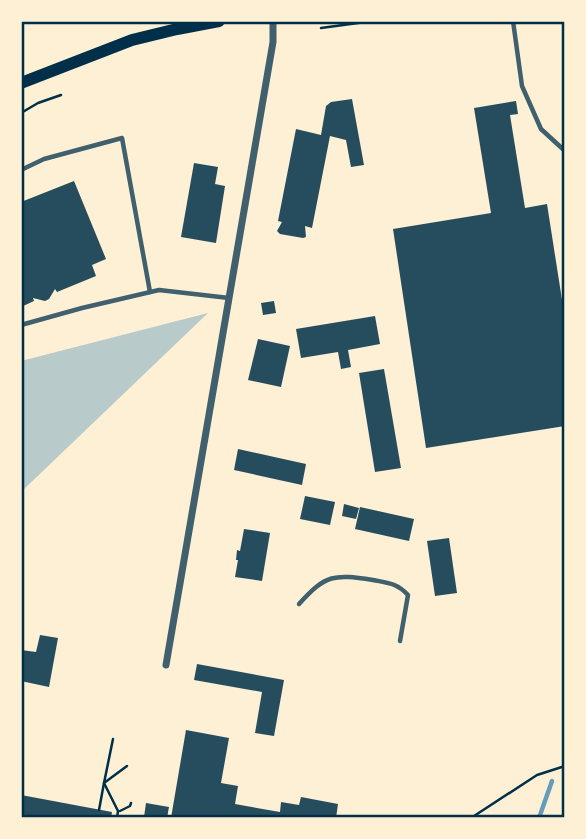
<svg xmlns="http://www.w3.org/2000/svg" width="586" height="839" viewBox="0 0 586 839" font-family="'Source Sans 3',sans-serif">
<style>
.green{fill:#b9caca}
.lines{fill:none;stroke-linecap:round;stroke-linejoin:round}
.stream{stroke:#669bbc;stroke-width:4.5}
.building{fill:#264d5e}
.path{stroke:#003049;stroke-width:2.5}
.service{stroke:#3f606c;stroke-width:4.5}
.minor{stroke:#3f606c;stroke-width:7}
.secondary{stroke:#003049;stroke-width:12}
.neatline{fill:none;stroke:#003049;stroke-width:2.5}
</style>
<rect width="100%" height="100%" fill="#fdf0d5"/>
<path class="green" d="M208,313L21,492V361Z"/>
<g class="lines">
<path class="stream" d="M539,818L552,781"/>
</g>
<g class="building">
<path d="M352,99L364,165L351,167L346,140L330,136L312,228L305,226L306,237L303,238L280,234L277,231L282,222L278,221L296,129L321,135L326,106L331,102Z"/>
<path d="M516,101L518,114L510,115L525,208L547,204L565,319V426L426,448L393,229L491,213L474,108Z"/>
<path d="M194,163L218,167L215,184L225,186L216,243L181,237Z"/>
<path d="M74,181L106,259L92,265L96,276L57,292L55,289L49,299L45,301L33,298L34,301L21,307V202Z"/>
<path d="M274,301L276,313L263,315L261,303Z"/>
<path d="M375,316L380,344L348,350L351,367L341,369L338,352L301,358L296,329Z"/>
<path d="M258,339L290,346L281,387L248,380Z"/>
<path d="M384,369L401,468L375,472L359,373Z"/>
<path d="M238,449L306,464L302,485L234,470Z"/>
<path d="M305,496L335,502L330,525L300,519Z"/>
<path d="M344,504L359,508L356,519L342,516Z"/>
<path d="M360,507L414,519L409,541L355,529Z"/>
<path d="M244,529L270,533L262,581L235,577L238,560H236L237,550L240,551Z"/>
<path d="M449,538L457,593L435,596L427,541Z"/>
<path d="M40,635L58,638L49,687L21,681V650L36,652Z"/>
<path d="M197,664L284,680L274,736L255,733L262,692L194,680Z"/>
<path d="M186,730L229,738L221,783L238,786L235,804L280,812L281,802L299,805L301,797L338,804L336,818H171Z"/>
<path d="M21,795L112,812L111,818H21Z"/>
<path d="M146,803L169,807L167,818L144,817Z"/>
</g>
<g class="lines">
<g class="path">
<path d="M321,28L373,21"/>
<path d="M21,113L38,103L61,95"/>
<path d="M113,739L104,783L118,811L117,818"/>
<path d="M99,810L104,783L127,766"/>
<path d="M120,811L130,806L131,803"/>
<path d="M471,818L537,775L565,766"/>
</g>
<g class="service">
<path d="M513,21L522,86L541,129L565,151"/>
<path d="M21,170L44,159L122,138L150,292"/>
<path d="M21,325L82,308L159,290L229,298"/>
<path d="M299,604C326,574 334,574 373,580C388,583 397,583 408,595L400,641"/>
</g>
<path class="minor" d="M166,665L273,42V21"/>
<path class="secondary" d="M21,83L132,40L177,29L219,21"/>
</g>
<rect width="586" height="839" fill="none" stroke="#fdf0d5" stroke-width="46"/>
<rect x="23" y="23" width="540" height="793" class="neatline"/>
</svg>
